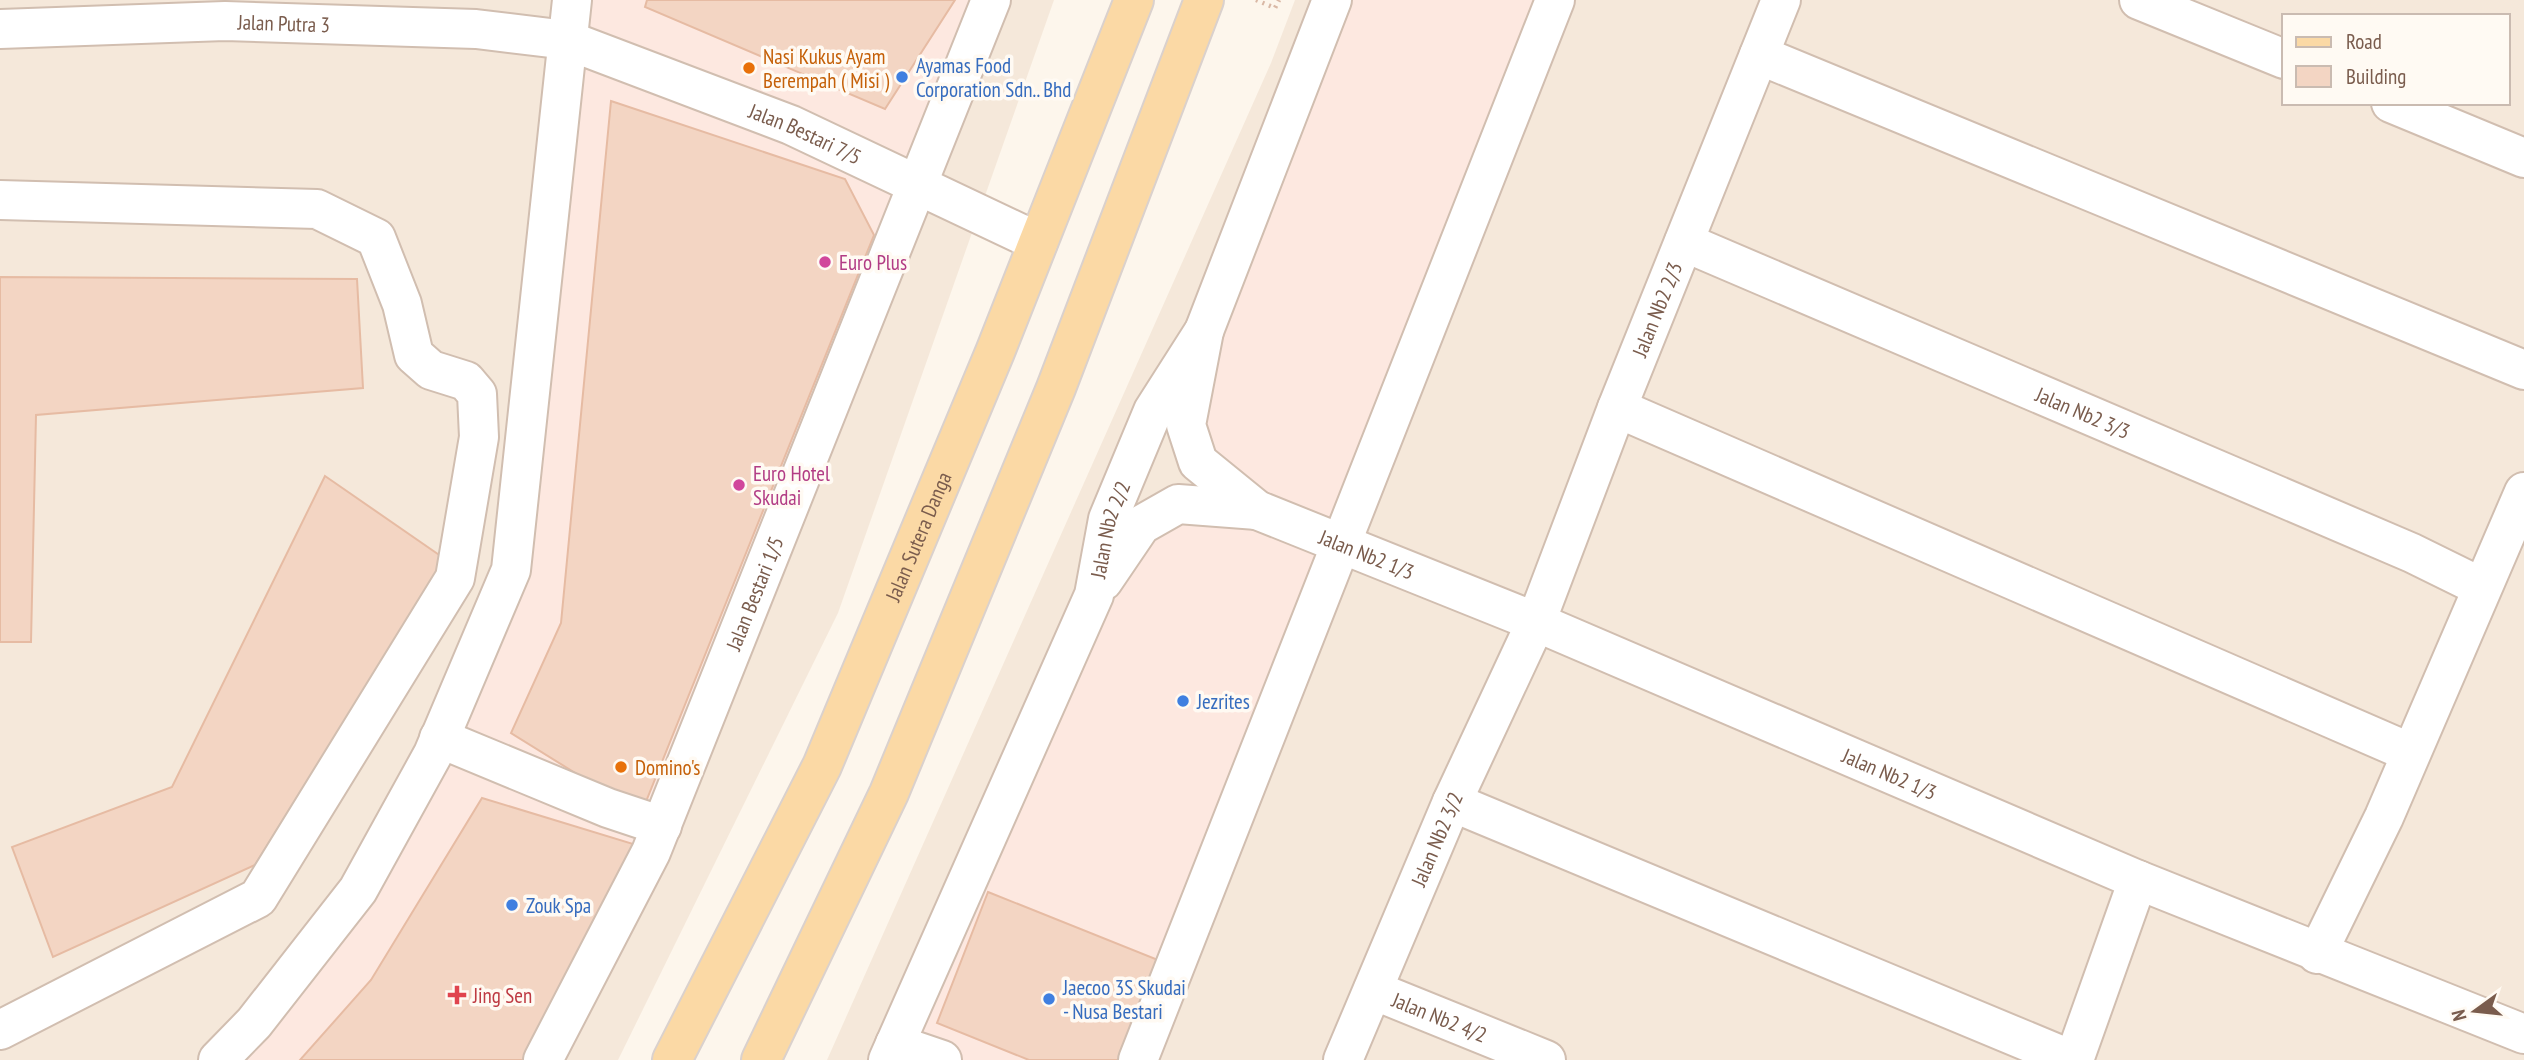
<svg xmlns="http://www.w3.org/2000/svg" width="2524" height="1060" viewBox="0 0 2524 1060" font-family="'PT Sans Narrow',sans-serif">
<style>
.residential{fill:#f5e8da;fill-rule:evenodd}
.commercial{fill:#fde8e0}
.building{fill:#f3d5c3;stroke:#e6bba3;stroke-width:2}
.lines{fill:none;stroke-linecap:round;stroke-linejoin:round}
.minor-casing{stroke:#d1beb0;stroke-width:42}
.major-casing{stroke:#dad1cd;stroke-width:42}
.path{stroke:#d9b8a5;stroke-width:4.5;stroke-dasharray:2 5;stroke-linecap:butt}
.minor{stroke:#fff;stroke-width:38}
.major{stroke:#fbd9a5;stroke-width:38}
.food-dot{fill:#e8710a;stroke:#fffaf3;stroke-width:2.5}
.shop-dot{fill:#3f7fe0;stroke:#fffaf3;stroke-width:2.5}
.hotel-dot{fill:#d1479c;stroke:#fffaf3;stroke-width:2.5}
.health-dot{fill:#e0444e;stroke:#fffaf3;stroke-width:2.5}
.labels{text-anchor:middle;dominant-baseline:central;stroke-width:7;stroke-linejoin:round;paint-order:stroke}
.street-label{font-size:21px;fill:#7a5c4d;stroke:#fffaf3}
.food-label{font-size:21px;fill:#c56008;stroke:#fffaf3;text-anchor:start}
.shop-label{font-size:21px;fill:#366cbe;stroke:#fffaf3;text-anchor:start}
.hotel-label{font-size:21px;fill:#b23c85;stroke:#fffaf3;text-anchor:start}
.health-label{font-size:21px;fill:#be3a42;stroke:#fffaf3;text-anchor:start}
</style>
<rect width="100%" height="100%" fill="#fdf6ec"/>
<g class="residential">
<path d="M0,0H1054L838,613L618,1060H0Z"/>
<path d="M1295,0H2524V1060H827L1271,63ZM2284,16H2508V103H2284Z"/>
</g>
<g class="commercial">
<path d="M584,0H976L642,831L523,1060H232L261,1030L522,574Z"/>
<path d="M1350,0H1544L1339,527L1262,495L1211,453L1203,422L1221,329Z"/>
<path d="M1181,520L1254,525L1328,555L1126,1060H906L1102,615L1152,538Z"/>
</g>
<g class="building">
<path d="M647,0H955L885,109L645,7Z"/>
<path d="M611,101L845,179L874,235L641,814L511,733L561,623Z"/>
<path d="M0,277L357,279L363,388L36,415L31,642H0Z"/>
<path d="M325,476L445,559L255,865L53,957L12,847L172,787Z"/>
<path d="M482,798L643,847L527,1060H300L371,980Z"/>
<path d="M988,892L1168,964L1121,1060H1029L937,1023Z"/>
</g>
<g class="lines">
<defs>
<g id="minor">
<path d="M2139,0L2284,59"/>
<path id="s1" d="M0,29L225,21L476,29L567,40L791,125L1038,242"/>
<path d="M1759,55L2524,370"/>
<path d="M2391,103L2524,158"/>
<path d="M0,200L317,209L376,238L402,304L414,355L431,370L466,381L477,394L479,437L455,578L258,898L0,1030"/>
<path id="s2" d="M1684,242L2412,553L2481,587"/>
<path id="s3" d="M1204,331L1186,425L1198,462L1257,510L1536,622L2138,880L2524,1034"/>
<path d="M1617,408L2411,753"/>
<path d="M1103,581L1141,525L1178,504L1257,510"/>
<path d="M439,738L608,808L662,826"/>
<path d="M1452,802L2072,1060"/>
<path d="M2317,954L2384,817L2524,492"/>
<path id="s4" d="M1373,990L1546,1060"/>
<path d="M895,1044L942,1060"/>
<path d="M218,1060L254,1023L358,890L433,754L511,570L572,0"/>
<path id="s5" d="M543,1060L651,852L991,0"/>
<path id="s6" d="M888,1060L1094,595L1108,519L1153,411L1204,331L1332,0"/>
<path d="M1138,1060L1555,0"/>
<path id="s7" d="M1343,1060L1452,802L1536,622L1617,408L1781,0"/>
<path d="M2074,1060L2138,880"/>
</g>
<g id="major">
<path id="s8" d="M672,1060L822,766L995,352L1134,0"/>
<path d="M761,1060L889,793L1056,388L1204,0"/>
</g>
</defs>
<use href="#minor" class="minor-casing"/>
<use href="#major" class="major-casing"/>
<path class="path" d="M1256,0L1275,8L1279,0"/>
<use href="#minor" class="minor"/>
<use href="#major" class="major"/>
</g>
<g class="food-dot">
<circle cx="749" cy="68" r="7"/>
<circle cx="621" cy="767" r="7"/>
</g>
<g class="shop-dot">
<circle cx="902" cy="77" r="7"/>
<circle cx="1183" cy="701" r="7"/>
<circle cx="512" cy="905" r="7"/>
<circle cx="1049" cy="999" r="7"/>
</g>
<g class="hotel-dot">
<circle cx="825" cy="262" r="7"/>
<circle cx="739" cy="485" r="7"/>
</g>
<path class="health-dot" d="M453.5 984.5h7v7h7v7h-7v7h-7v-7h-7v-7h7z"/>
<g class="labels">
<g class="street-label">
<text stroke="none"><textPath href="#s1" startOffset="284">Jalan Putra 3</textPath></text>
<text stroke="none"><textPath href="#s1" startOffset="824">Jalan Bestari 7/5</textPath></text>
<text stroke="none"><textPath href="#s7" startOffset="814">Jalan Nb2 2/3</textPath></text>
<text stroke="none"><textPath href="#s2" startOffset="434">Jalan Nb2 3/3</textPath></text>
<text stroke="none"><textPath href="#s6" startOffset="576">Jalan Nb2 2/2</textPath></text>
<text stroke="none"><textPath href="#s8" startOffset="579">Jalan Sutera Danga</textPath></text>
<text stroke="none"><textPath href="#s3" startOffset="329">Jalan Nb2 1/3</textPath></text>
<text stroke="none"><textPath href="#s5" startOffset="513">Jalan Bestari 1/5</textPath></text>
<text stroke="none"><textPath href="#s3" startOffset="896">Jalan Nb2 1/3</textPath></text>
<text stroke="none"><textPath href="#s7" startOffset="240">Jalan Nb2 3/2</textPath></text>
<text stroke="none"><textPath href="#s4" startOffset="72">Jalan Nb2 4/2</textPath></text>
</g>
<g class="food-label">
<text x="763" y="56">Nasi Kukus Ayam<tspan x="763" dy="24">Berempah ( Misi )</tspan></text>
<text x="635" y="767">Domino's</text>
</g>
<g class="shop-label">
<text x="916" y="65">Ayamas Food<tspan x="916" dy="24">Corporation Sdn.. Bhd</tspan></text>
<text x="1197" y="701">Jezrites</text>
<text x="526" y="905">Zouk Spa</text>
<text x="1063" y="987">Jaecoo 3S Skudai<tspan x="1063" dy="24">- Nusa Bestari</tspan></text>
</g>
<g class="hotel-label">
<text x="839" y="262">Euro Plus</text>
<text x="753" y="473">Euro Hotel<tspan x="753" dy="24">Skudai</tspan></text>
</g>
<g class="health-label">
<text x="473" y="995">Jing Sen</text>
</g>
</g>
<rect x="2282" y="14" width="228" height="91" fill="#fffaf3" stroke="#cabbb1" stroke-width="2"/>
<rect x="2296" y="37" width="35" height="10" fill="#fbd9a5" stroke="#cabbb1" stroke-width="2"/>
<text x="2346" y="49" font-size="21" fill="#7a5c4d">Road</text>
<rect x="2296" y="66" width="35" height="21" fill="#f3d5c3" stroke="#cabbb1" stroke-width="2"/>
<text x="2346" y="84" font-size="21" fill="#7a5c4d">Building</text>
<g transform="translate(2475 1011) rotate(255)" stroke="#fffaf3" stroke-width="5" paint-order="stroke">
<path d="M0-5L12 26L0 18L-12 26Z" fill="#7a5c4d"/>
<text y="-10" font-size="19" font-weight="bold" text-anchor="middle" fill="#7a5c4d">N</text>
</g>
</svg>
